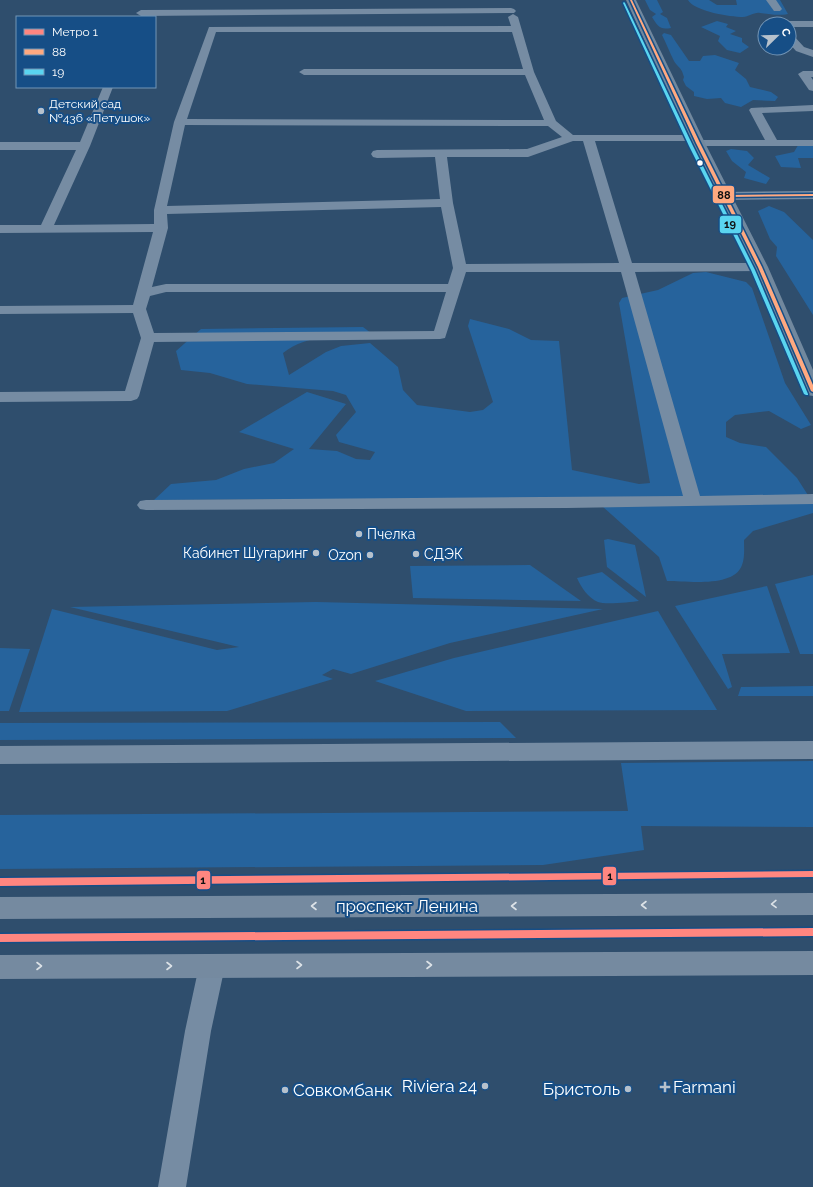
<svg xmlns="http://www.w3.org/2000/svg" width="813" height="1187" viewBox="0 0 813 1187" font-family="Raleway,sans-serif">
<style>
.green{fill:#26639c}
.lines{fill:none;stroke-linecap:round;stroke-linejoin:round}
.lane{fill:#768ca3;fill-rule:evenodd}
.street{fill:#768ca3;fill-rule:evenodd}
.secondary{fill:#71889e;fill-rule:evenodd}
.primary{fill:#758aa0;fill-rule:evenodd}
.bus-1-casing{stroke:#164e86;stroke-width:3}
.bus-2-casing{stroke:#164e86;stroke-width:3}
.bus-1{fill:#ffa980;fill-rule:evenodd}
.bus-2{fill:#5ad5f0;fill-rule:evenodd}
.metro-1-casing{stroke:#164e86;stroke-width:3}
.metro-1{fill:#ff8680;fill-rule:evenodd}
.oneway{stroke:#dce2e7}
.poi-dot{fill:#b6c1cc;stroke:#164e86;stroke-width:1.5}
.bus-dot{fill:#fff;stroke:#164e86;stroke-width:1.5}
.labels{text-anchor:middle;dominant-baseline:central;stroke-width:4;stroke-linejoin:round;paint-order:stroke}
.far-poi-label{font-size:12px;fill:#fff;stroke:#164e86;text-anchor:start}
.poi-label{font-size:14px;fill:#fff;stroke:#164e86;text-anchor:start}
.near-street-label{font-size:17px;fill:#fff;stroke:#164e86}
.near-poi-label{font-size:17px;fill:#fff;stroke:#164e86;text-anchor:end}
.line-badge{stroke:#164e86;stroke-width:1.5}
.pale-badge-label{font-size:11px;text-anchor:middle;font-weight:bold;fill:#111}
</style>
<rect width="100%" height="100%" fill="#2f4e6d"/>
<g class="green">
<path d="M645,0H657L663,12L660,14L667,18L671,28C659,30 658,26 652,17L656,14L650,10Z"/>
<path d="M688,0H709L717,5H737L736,0H780L788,14C776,16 771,14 760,13C754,12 749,17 743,17C730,17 694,11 688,0Z"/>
<path d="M717,21L728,24L726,27L736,31L730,34L742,38V42L749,47L740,53L727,50L718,41L720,36L701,27Z"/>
<path d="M664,33L671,35L689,61H700L703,56L715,55L739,63L735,70L746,79L750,87L771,92L778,97L775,101L753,100L741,107L725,103L721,98L707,99L694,96V92L686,86L683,80L684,77C681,66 679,69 674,61C670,53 666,43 662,35Z"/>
<path d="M800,142H813V158H798L801,168L781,167L775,156L794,152Z"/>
<path d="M731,149L747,151L754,158L748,165L770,178L766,184L744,178L746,172L732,161L726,151Z"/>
<path d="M769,206L784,212L813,240V315L776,256L777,247L770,239L758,211Z"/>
<path d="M706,272L746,282L752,288L785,383L811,425L801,429L769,411L735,415L726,422V437L740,443L766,447L797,478L813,503V513L753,531L744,540C744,547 745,558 742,565C734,588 687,581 667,581L659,557L593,498L154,500L171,484L216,480L244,469L274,463L294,449L239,432L307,392L346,404L309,449L337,451L356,459L370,460L375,452L339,442L336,435L356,412L346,395L333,391L247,384L210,373L181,370L176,351L201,329L363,327L371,333C341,336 307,334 283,353L289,375L326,352L341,346L370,343L398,367L403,390L417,405L470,412L483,410L493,402L468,326L470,319L509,329L531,340L559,341L572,470L639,484L650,483L619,303L622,298L658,290L693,273Z"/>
<path d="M608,539L635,545L646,597L607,567L604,540Z"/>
<path d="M530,565L581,601L413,598L410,566Z"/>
<path d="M602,572L639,601C631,602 605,605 598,602C588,598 581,587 577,578Z"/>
<path d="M813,575V654H800L775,584Z"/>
<path d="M767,586L790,653L722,654L732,687L728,689L675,606Z"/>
<path d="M316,602L603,609L450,643L351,674L333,669L322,675L333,679L227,711L19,712L52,609L217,650L239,647L70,607Z"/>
<path d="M658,611L717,710L466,711L375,681L454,658Z"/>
<path d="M0,648L30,649L9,711H0Z"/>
<path d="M813,686V696H738L741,687Z"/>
<path d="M500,722L516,738L0,740V723Z"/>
<path d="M813,761V827L641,826L644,850L543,865L0,869V815L628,811L621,763Z"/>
</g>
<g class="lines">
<g class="lane">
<path d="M766,0H776L782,9L780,11H774Z"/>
<path d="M511,8L514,9L516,11L514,13L141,16L136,13L141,10Z"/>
<path d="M513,14L518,17L534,72L556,121L573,135H696L700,136L702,138L701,140H765L749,110L751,108L813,105V111L762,113L777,140H813V146H698L694,145L692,143L693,141H595L632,263H760L765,264L767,267L765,270L760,271L635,272L700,496L813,494V504L567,508L146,510L140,509L137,505L140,501L146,500L683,496L621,272H466L445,338L440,339L154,342L139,396L137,399L131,401L0,402V392L125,391L141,338L133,313L0,314V306L133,305L153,232L0,233V225H41L76,150H0V142H80L103,87H113L90,146L54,225L154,224V210L174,122L209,27L511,26L508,17ZM216,32H512L523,69H304L299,72L304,75H525L544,120L187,119ZM185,125L548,126L562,137L527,149L377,150L373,151L371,154L373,157L377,158L435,157L440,199L167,206ZM573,141H583L619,263L466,264L453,203L447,157H528ZM441,207L453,268L448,284H166L152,287L168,228L167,214ZM166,292H446L434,331L154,333L146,309L150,296Z"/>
<path d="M789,21H813V27H789V24H784Z"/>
<path d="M789,34L793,35L804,47L813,50V57L796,51L789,43Z"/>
<path d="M803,71H813V77H811L813,80V91L809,90L798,74Z"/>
<path d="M212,955L221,958L225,966L211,1031L186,1187H158L185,1031L199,966L203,958Z"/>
</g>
<g class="street">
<path d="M813,191V199L725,200L720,199L718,196L720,193L725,192Z"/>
<path d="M813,741V759L0,764V746Z"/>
</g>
<path class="secondary" d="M626,0H636L705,143L768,267L813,370V396L807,395L804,391L752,267L691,143Z"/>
<g class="primary">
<path d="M813,893V915L0,919V897Z"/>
<path d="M813,951V975L0,979V955Z"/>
</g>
<defs>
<path id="bus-1" d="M630,0H632L700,143L726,195L813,194V196L727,197L762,267L813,385V392L811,391L758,267L696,143Z"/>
<path id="bus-2" d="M624,2L625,3L693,146L755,270L808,394V395H806L804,394L751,270L689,146L623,3Z"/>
</defs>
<use href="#bus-1" class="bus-1-casing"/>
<use href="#bus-2" class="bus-2-casing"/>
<use href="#bus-1" class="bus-1"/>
<use href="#bus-2" class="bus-2"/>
<defs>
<g id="metro-1">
<path d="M813,871V877L0,886V878Z"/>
<path d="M813,928V936L0,942V934Z"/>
</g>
</defs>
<use href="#metro-1" class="metro-1-casing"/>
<use href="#metro-1" class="metro-1"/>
</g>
<defs><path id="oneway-chevron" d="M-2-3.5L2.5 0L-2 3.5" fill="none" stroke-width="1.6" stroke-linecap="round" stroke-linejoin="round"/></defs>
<g class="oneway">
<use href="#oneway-chevron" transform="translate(774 904) rotate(179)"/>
<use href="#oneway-chevron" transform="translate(644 905) rotate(180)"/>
<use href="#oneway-chevron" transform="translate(314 906) rotate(180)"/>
<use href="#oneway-chevron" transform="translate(514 906) rotate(180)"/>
<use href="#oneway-chevron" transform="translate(299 965)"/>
<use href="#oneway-chevron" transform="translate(429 965)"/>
<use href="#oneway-chevron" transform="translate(39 966)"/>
<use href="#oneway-chevron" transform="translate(169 966)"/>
</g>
<g class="poi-dot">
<circle cx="41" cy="111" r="4"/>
<circle cx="359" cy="534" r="4"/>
<circle cx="316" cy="553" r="4"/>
<circle cx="416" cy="554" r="4"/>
<circle cx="370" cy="555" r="4"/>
<circle cx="485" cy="1086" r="4"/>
<path d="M663 1081h4v4h4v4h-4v4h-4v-4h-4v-4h4z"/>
<circle cx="628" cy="1089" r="4"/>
<circle cx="285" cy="1090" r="4"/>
</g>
<circle class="bus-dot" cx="700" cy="163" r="3.5"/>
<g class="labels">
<g class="far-poi-label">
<text x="49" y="104">Детский сад<tspan x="49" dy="14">№436 «Петушок»</tspan></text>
</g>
<g class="poi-label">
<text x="367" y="534">Пчелка</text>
<text x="308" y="553" text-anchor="end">Кабинет Шугаринг</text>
<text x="424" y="554">СДЭК</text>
<text x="362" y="555" text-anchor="end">Ozon</text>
</g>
<g class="near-street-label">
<text x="407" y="906">проспект Ленина</text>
</g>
<g class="near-poi-label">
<text x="477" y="1086">Riviera 24</text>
<text x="673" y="1087" text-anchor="start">Farmani</text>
<text x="620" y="1089">Бристоль</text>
<text x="293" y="1090" text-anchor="start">Совкомбанк</text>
</g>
</g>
<g class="line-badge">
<rect x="712" y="185" width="23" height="19" rx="4" fill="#ffa980"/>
<rect x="719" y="215" width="23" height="19" rx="4" fill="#5ad5f0"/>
<rect x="602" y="866" width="15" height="20" rx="4" fill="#ff8680"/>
<rect x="196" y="870" width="15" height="20" rx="4" fill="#ff8680"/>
</g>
<g class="pale-badge-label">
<text x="724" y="199">88</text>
<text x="730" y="228">19</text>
<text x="610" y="880">1</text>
<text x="203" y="884">1</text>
</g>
<rect x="16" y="16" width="140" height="72" fill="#164e86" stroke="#7395b6"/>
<rect x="24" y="29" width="20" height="6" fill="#ff8680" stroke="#7395b6"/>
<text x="52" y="36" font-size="12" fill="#ffffff">Метро 1</text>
<rect x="24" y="49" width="20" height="6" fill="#ffa980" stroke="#7395b6"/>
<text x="52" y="56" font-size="12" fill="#ffffff">88</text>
<rect x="24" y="69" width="20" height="6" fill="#5ad5f0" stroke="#7395b6"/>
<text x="52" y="76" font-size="12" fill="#ffffff">19</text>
<g transform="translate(777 36) rotate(67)"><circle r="19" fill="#164e86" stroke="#7395b6"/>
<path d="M0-3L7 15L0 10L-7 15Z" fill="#b6c1cc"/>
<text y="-6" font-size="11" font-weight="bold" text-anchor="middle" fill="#ffffff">С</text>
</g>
</svg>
